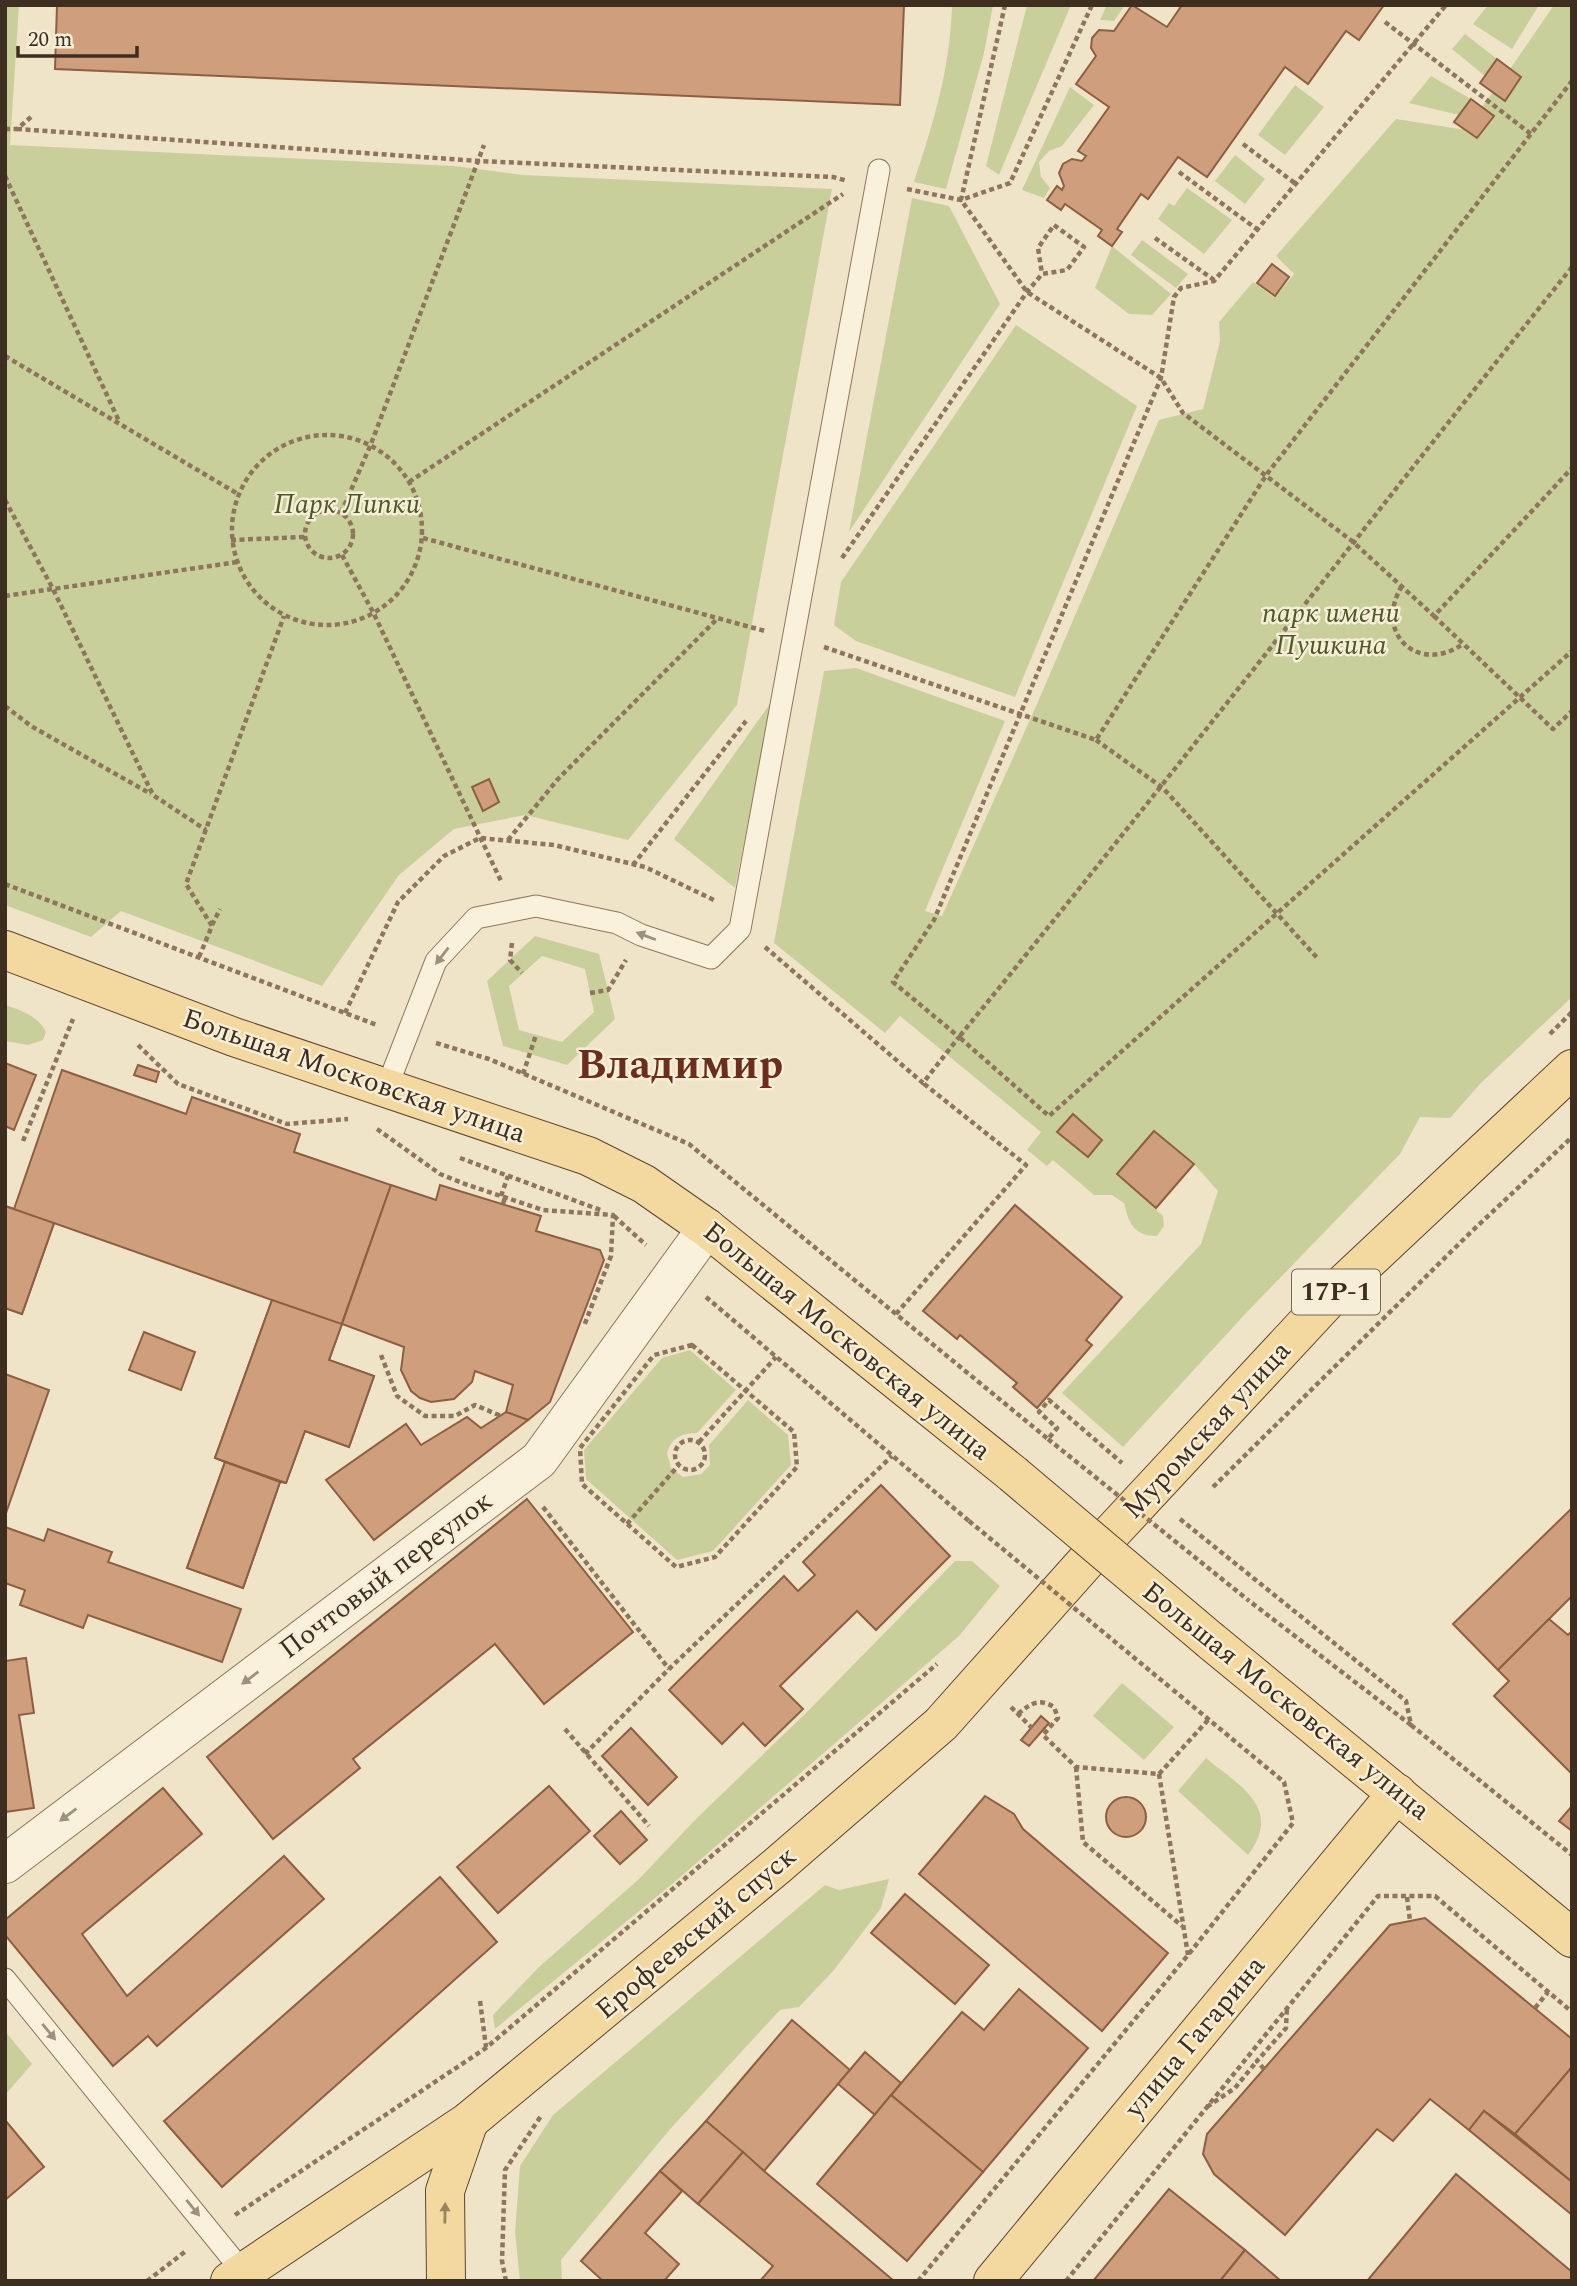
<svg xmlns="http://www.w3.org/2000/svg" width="1577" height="2286" viewBox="0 0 1577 2286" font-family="Spectral,serif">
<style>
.green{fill:#c9cf9b;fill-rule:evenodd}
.building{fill:#cf9f7d;stroke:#8d5f41;stroke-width:2}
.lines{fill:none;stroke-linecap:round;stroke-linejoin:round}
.lane-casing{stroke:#8d765c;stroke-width:23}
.street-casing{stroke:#8d765c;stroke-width:40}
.primary-casing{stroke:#5b4430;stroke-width:40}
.path{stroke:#8d765c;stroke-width:4.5;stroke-dasharray:5 3.5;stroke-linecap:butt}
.lane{stroke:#faf1dc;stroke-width:21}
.street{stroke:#faf1dc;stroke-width:38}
.primary{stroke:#f3d9a0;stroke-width:38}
.primary-bridge-casing{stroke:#5b4430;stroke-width:40;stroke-linecap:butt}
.path-bridge{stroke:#8d765c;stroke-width:4.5;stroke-dasharray:5 3.5;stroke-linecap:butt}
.primary-bridge{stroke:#f3d9a0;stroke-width:38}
.oneway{fill:#9c907e}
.oneway2{fill:#988460}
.labels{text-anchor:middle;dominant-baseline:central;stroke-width:5;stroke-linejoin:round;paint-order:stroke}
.shield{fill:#f7eed8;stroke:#756857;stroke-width:2}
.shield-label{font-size:26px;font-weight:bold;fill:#3d2e20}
.park-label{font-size:28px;font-style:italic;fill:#4d5a26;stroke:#f7eed8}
.street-label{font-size:28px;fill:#3d2e20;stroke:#f7eed8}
.town-label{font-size:42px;font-weight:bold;fill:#6b2e1e;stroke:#f7eed8}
</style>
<rect width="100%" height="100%" fill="#f0e4c8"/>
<g class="green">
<path d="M5,5H19L10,145L454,166L523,175L832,189L737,705L628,840L525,815L454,829L399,875L322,986L121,911L91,937L5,905Z"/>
<path d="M952,5H993L984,53L946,189L914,182C934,120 950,70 952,5Z"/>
<path d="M1027,5H1071L999,175L986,166Z"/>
<path d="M1107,5H1125L1114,21L1100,20Z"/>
<path d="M1488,5H1539L1512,49L1473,24Z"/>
<path d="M1554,5H1572V997L1481,1083L1450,1118L1420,1117L1400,1154L1247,1312L1123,1447L1062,1393L1201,1244L1218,1191L1194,1164L1154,1131L1117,1174L1163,1216L1164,1226L1157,1236C1134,1236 1129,1224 1124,1203L1112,1195H1094L1053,1160L1047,1166L1027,1150L1041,1132L900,1016L885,1033L774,943L824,671L856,668L1005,721L925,911L942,916L1037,704L1159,420L1203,409L1220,341L1219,322L1253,282L1275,298L1294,274L1276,256L1396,119L1466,130L1477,138L1493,116L1482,107L1493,92L1505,100L1521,77L1510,69ZM1073,1114L1102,1140L1087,1157L1058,1132Z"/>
<path d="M1465,34L1497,59L1485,76L1452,49Z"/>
<path d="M1431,76L1471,99L1459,115L1409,103Z"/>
<path d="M1295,85L1324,107L1285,155L1258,135Z"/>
<path d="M1070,87L1094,105L1062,146L1049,151L1039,162L1041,177L1050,188L1044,198L1022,190Z"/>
<path d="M1235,155L1265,179L1245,204L1215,181Z"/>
<path d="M1187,188L1232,220L1204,254L1158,219L1169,203L1174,206Z"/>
<path d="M912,198L949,206L1000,304L849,532Z"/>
<path d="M1142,240L1188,274L1176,288L1131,255Z"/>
<path d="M1112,246L1171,294L1152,315L1129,314L1095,288Z"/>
<path d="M1016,325L1137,406L1015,697L856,641L834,625L841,582Z"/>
<path d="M772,701L735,888L674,839Z"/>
<path d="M535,936L599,954L615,1019L567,1065L503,1046L487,981ZM542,956L585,969L594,1012L562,1042L519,1030L509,986Z"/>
<path d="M5,1005C21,1010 38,1016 46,1032L43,1040L28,1045L5,1041Z"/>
<path d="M690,1350L736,1390L697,1433C681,1434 672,1437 667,1453L671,1468L683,1477L701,1474L710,1465L709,1445L748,1400L788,1435L791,1465L713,1551L677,1560L586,1479L584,1450L662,1358Z"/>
<path d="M955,1561H972L1000,1586L959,1636L671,1885L495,2029L493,2015L539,1967L639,1879L697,1818L807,1712Z"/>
<path d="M1122,1683L1174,1727L1144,1760L1093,1716Z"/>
<path d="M1206,1758C1241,1787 1283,1808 1248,1855L1178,1791Z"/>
<path d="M889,1879L881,1908L834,1970L799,2007L780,2010L672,2127L561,2260L562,2281H520L515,2232L520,2166L553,2115L825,1885L839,1890Z"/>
<path d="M5,2031L32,2064L5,2095Z"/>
</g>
<g class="building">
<path d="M57,5H904L900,105L55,69Z"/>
<path d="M1132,5L1167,27L1182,5H1384L1359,40L1346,31L1308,84L1285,67L1207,177L1178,157L1148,199L1141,194L1117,229L1122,232L1112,246L1098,236L1102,230L1065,204L1061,210L1047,200L1057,186L1062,190L1064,186L1059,173L1063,164L1072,159L1082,161L1086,156L1078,151L1109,107L1076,84L1096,56L1091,48L1092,38L1099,30L1114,31Z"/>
<path d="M1497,59L1521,77L1505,101L1480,83Z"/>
<path d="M1471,99L1494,116L1477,138L1454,122Z"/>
<path d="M1272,264L1289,277L1275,296L1257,283Z"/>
<path d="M489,779L499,802L483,811L472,787Z"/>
<path d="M5,1063L36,1075L14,1130L5,1126Z"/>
<path d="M138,1065L159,1072L156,1082L134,1075Z"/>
<path d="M62,1070L186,1114L192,1097L300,1134L294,1152L391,1185L329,1360L374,1376L349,1447L305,1431L286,1483L280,1482L243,1588L187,1568L225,1462L215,1458L272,1300L54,1223L22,1314L5,1308V1206L14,1209Z"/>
<path d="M1073,1114L1102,1140L1088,1157L1057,1132Z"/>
<path d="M1154,1131L1194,1164L1156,1208L1117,1174Z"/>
<path d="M391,1185L436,1200L440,1185L541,1216L536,1231L600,1250L604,1260L550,1402L528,1420L506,1412L513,1385L475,1371L472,1382L454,1399L431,1402L420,1398L411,1391L401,1370L404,1347L342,1324Z"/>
<path d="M1015,1205L1122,1297L1086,1340L1092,1345L1037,1408L1013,1387L1017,1383L960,1335L957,1339L923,1311Z"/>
<path d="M5,1206L54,1223L22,1314L5,1308Z"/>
<path d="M272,1300L342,1324L329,1360L374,1376L349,1447L305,1431L286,1483L215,1458Z"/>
<path d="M144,1332L195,1352L181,1390L129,1370Z"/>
<path d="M5,1374L49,1390L5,1516Z"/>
<path d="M506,1412L528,1420L374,1540L326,1480L406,1424L421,1445L467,1417L481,1428Z"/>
<path d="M225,1462L280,1482L243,1588L187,1568Z"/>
<path d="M881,1485L950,1556L876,1630L857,1611L780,1686L803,1709L765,1746L743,1723L722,1744L669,1690L784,1576L798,1591L815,1575L803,1562Z"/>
<path d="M527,1499L633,1632L544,1704L495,1644L353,1759L360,1768L273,1839L207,1757Z"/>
<path d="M1572,1508V1596L1498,1670L1453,1624Z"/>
<path d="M5,1527L44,1541L48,1529L112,1552L108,1562L241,1609L222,1662L88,1615L83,1628L20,1605L25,1590L5,1583Z"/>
<path d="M1549,1619L1568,1635L1572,1631V1774L1494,1696L1509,1681L1498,1670Z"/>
<path d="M26,1658L34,1713L19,1715L34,1808L5,1812V1661Z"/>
<path d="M1041,1716L1049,1723L1029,1746L1021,1740Z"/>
<path d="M631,1728L677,1777L648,1805L602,1756Z"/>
<path d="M549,1786L590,1831L498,1913L457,1867Z"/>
<path d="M163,1788L202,1834L82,1934L127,1996L284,1856L324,1899L157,2046L148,2036L113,2066L5,1935V1920Z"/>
<path d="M985,1796L1014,1814L1023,1829L1168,1953L1102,2031L919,1874Z"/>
<circle cx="1126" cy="1817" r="20"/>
<path d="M1572,1806V1831L1559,1821Z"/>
<path d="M621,1811L647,1840L620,1864L594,1836Z"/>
<path d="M440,1877L497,1942L222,2187L164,2121Z"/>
<path d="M905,1894L989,1965L955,2004L871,1933Z"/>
<path d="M1425,1918L1572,2039V2067L1515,2134L1484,2111L1469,2130L1430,2099L1393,2141L1377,2129L1285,2235L1214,2174L1203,2154L1207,2134L1390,1925Z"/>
<path d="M1019,1989L1088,2048L983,2172L891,2095L962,2012L984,2030Z"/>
<path d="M792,2020L850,2070L764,2171L706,2121Z"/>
<path d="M865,2052L901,2083L875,2115L838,2084Z"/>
<path d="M1572,2067V2182L1515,2134Z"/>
<path d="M891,2095L983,2172L907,2261L817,2184Z"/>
<path d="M1484,2111L1572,2182V2215L1469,2130Z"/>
<path d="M5,2120L44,2167L5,2200Z"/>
<path d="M706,2121L743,2152L698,2204L660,2171Z"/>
<path d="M743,2152L764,2171L894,2281H760L773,2266L698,2204Z"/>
<path d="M660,2171L682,2191L645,2233L679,2264L664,2281H603L581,2261Z"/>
<path d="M1456,2174L1572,2272V2281H1367Z"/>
<path d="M1169,2189L1245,2250L1220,2281H1093Z"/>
<path d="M1245,2250L1260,2263L1281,2281H1220Z"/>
</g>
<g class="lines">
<defs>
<g id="lane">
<path d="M387,1087L436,961L476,918L536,906L617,923L641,935L711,958L740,929L879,170"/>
<path d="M5,1979L243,2272"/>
</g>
<path id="street" d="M5,1864L539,1460L707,1228"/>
<g id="primary">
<path d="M5,950L234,1037L588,1156L644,1184L707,1228L1013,1474"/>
<path d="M1211,1641L1572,1938"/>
<path d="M230,2281L469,2121L777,1866L941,1724L1114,1530L1340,1287L1572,1069"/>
<path d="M446,2281L445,2191L469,2121"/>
<path d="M993,2281L1397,1793"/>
</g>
</defs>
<use href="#lane" class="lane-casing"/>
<use href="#street" class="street-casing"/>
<use href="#primary" class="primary-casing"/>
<g class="path">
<path d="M1005,5L961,200L1027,292L1161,378L1183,413L1352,541L1434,616L1572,468"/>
<path d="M1385,22L1531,134"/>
<path d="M5,129H17L31,117"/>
<path d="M17,129L479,161L833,177L848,181"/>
<path d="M1243,144L1296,184"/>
<path d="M1179,172L1258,230"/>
<path d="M5,176L119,421"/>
<path d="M907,189L961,200L1010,183L1092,5"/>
<path d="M1155,238L1214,280"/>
<path d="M1572,267C1367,523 1167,783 959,1037L1049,1116L1572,651"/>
<path d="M5,356L238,494"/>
<circle cx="327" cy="530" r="95"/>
<path d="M409,482L843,194"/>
<path d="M5,500L53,589L153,795L206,830"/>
<circle cx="329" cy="534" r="24"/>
<path d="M341,513L371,444L484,145"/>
<path d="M423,538L765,631"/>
<path d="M231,540L304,537"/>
<path d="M342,555L374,614L501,881"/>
<path d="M842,558L1027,292L1042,274L1067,270L1084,247L1054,225L1038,248L1042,274"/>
<path d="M1402,586C1373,633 1418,675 1463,644"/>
<path d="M5,596L237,562"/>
<path d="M1434,616L1553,729L1572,711"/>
<path d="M824,647L1096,740L1267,474L1572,81"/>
<path d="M5,706L31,726L151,794"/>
<path d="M1096,740L1163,788L1319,960"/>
<path d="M508,840L558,779L717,619"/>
<path d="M633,865L746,721"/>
<path d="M5,884L377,1025"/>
<path d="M212,925L220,909"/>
<path d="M512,943L510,960L522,973"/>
<path d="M765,947L923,1083L959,1037L893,982L934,920L1161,378L1174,297L1181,288L1214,281L1446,5"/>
<path d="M199,957L212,926L186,884L284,616"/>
<path d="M590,993L608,990L626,960"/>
<path d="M345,1013L398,902L444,856L480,838L554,845L645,867L716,901"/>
<path d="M1550,1034L1572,1012"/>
<path d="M436,1043L489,1059L689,1144L1048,1439L1057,1428L1039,1412L1049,1400L1122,1463"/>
<path d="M138,1045L178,1084L287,1124L348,1119"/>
<path d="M523,1074L536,1035"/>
<path d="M377,1129L440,1174L465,1184L543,1210L613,1215L611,1256L584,1326"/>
<path d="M23,1141L73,1019"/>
<path d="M460,1158L603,1211"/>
<path d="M501,1196L508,1176"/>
<path d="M503,1204L505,1197"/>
<path d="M614,1216L646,1245"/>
<path d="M706,1297L969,1521"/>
<path d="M896,1314L1026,1165L923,1083"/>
<path d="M692,1345L794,1432L797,1467L715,1557L676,1567L582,1484L580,1448L654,1355Z"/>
<path d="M381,1355L397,1396L425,1416H455L475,1405L501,1416"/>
<circle cx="690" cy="1455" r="15"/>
<path d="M699,1442L776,1357"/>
<path d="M1213,1487L1470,1233L1572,1137"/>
<path d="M543,1507L669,1669"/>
<path d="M1180,1519L1406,1701L1411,1725L1248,1600"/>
<path d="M627,1524L678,1466"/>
<path d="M1011,1707L1032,1728"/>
<path d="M1018,1714C1031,1703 1039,1698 1054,1707L1058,1718L1043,1735L1076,1767L1159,1774"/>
<path d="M1411,1725L1572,1855"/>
<path d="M565,1729L649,1826"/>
<path d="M585,1754L669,1669L892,1456"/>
<path d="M1076,1767L1083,1842L1182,1926"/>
<path d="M1159,1774L1188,1955"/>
<path d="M1159,1774L1208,1720"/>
<path d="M1407,1897L1410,1921"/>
<path d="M480,2001L486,2047"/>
<path d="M1535,2008L1548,1992"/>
<path d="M1264,2069L1257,2061L1286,2028L1287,2006"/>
<path d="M1207,2107L1235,2088L1257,2061"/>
<path d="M235,2215L486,2048L937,1664"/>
<path d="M147,2281L186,2251"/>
<path d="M506,2281L502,2261L505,2170L541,2116"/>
<path d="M918,2281L1188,1955L1293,1823L1284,1782L1172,1689"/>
<path d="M1066,2281L1378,1896H1435L1572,2012"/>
</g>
<use href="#lane" class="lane"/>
<use href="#street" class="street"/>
<use href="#primary" class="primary"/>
<defs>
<path id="primary-bridge" d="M1013,1474L1211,1641"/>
</defs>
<use href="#primary-bridge" class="primary-bridge-casing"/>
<g class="path-bridge">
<path d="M1048,1439L1248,1600"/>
<path d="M969,1521L1172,1689"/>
</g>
<use href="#primary-bridge" class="primary-bridge"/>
</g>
<defs><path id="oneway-solid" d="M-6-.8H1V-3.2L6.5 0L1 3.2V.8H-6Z" transform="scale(1.75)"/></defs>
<g class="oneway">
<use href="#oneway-solid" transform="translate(646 936) rotate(-159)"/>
<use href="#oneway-solid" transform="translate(442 956) rotate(128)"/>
<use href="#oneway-solid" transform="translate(250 1678) rotate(143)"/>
<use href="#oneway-solid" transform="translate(68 1815) rotate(143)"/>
<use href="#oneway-solid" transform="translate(49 2032) rotate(51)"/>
<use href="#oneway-solid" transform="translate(193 2208) rotate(51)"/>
</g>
<use class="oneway2" href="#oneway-solid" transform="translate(445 2213) rotate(-89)"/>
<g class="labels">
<rect class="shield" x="1292" y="1269.5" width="88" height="45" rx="5"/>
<g class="shield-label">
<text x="1336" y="1292">17Р-1</text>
</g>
<g class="park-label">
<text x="347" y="504">Парк Липки</text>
<text x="1331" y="613">парк имени<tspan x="1331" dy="32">Пушкина</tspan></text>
</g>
<g class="street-label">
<text transform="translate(354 1076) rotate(19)">Большая Московская улица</text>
<text transform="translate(847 1341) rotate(39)">Большая Московская улица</text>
<text transform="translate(1207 1430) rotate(-47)">Муромская улица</text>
<text transform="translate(386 1575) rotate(-37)">Почтовый переулок</text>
<text transform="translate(1286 1701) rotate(39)">Большая Московская улица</text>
<text transform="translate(696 1933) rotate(-40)">Ерофеевский спуск</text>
<text transform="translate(1195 2037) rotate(-50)">улица Гагарина</text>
</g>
<g class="town-label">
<text x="680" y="1065">Владимир</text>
</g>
</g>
<rect width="1577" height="2286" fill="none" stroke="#3d2e20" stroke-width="14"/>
<path d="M18 46v10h119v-10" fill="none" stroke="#3d2e20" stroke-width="3.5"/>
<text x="28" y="46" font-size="21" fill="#3d2e20" stroke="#f7eed8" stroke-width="5" paint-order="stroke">20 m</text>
</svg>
